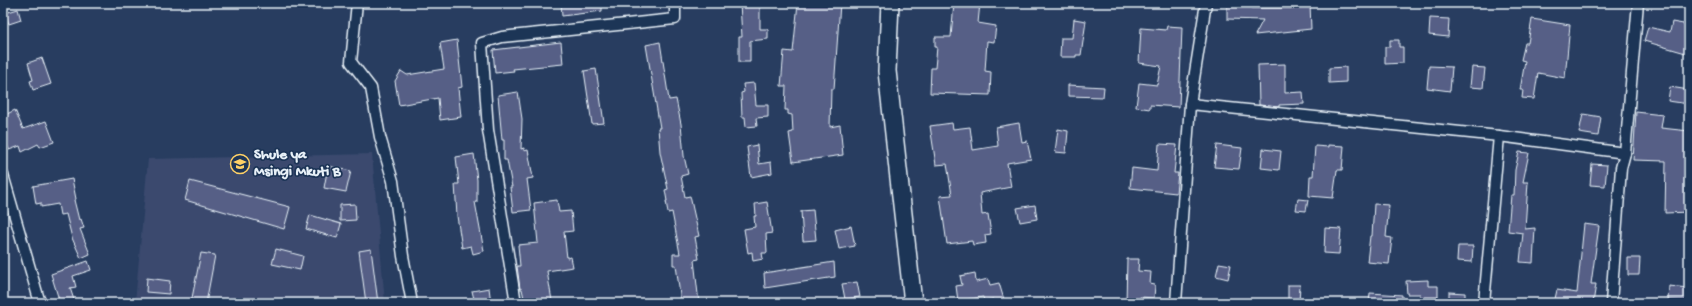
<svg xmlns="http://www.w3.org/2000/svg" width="1692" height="306" viewBox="0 0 1692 306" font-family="'Gochi Hand',sans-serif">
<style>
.built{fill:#3a4a6e}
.building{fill:#565f86;stroke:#e8f1f8}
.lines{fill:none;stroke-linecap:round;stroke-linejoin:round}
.minor-casing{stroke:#e8f1f8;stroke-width:13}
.trunk-casing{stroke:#e8f1f8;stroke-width:20}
.minor{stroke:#1d3557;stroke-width:10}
.trunk{stroke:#1d3557;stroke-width:17}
.labels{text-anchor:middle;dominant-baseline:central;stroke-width:3.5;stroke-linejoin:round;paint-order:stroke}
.poi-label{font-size:15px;font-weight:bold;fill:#e8f1f8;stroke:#1d3557;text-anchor:start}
</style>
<rect width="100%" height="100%" fill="#283d60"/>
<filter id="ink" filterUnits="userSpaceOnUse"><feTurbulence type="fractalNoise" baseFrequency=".025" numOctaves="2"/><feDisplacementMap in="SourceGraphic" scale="8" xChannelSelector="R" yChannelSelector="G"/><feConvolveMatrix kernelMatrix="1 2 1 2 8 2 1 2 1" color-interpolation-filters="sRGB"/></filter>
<g filter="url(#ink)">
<path class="built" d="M372,154L385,303H135L148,159Z"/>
<g class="building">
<path d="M561,3H602V11L562,16Z"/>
<path d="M740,3H760V29H768V39L750,41V62H739V37H742Z"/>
<path d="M798,3H840L834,89H831L830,127L840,125L843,155L793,162L789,133L793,132L792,115L788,114V110H785L786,86H781L784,51L793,52Z"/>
<path d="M954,3H980L978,23L996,26L994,42L987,41L985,71L991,72L990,95L930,93L931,68H935L937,47H935V37H951Z"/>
<path d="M1227,4H1252V8H1295L1294,5L1310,4L1311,29L1255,35L1263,20L1227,19Z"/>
<path d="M18,9L21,20L9,24L5,13Z"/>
<path d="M1430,18L1449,19L1448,37L1429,35Z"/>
<path d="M1074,19L1086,21L1081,55H1076V57H1060L1061,38H1072Z"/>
<path d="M1532,19L1570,25L1565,78L1538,73L1534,99L1522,98L1523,90H1520L1525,61L1521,60L1525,43H1528Z"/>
<path d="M1672,22L1689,25V54L1644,41L1648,27L1670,32Z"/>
<path d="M1167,26L1182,27L1179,107L1150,105V109L1136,107L1139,83L1157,85L1161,66L1139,63L1141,28L1166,30Z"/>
<path d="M457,40L462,87L458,88L461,117L440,120L438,98L399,105L395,81L401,71L407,75L444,69L440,43Z"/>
<path d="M1390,40H1399V47H1403V63L1385,64V47H1390Z"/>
<path d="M561,42L563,64L513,69L514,71L495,73L493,50Z"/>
<path d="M660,42L669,100L676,99L681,124L684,156L688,174L681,176L685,197L690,196L699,236L695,237L699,259L694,260L699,303H681L676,265H673V254H680L672,212L668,213L666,201H667L665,190L668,189L660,152L658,128H660L646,45Z"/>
<path d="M42,58L51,84L33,90L30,81L33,80L28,63Z"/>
<path d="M1285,64V93L1303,92L1304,104L1279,105V107L1259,105L1258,65Z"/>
<path d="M1429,66L1452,67L1450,91L1427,88Z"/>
<path d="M1346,67V82L1329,83V68Z"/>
<path d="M1472,67L1485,68L1483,88L1470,87Z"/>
<path d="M596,69L604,123L592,124L584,71Z"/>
<path d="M754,83L756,105H768V117L756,118L757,126L746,127L745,117H742L741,93L744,92L743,84Z"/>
<path d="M1068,85L1104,87L1103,97L1068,96Z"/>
<path d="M1670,87L1689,90V104L1668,101Z"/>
<path d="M518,92L522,119L521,149L524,148V151L528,150L533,178L527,179L531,210L513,212L510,187H512L507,160H504V140H502L498,95Z"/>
<path d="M15,110L23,129L46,121L54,142L40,147L38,144L22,152L20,146L9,150L3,134V116Z"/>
<path d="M1636,112L1663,115L1661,128L1689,131V212L1665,213L1666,161L1633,160Z"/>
<path d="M1583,114L1601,117L1598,136L1579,133Z"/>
<path d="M952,123L953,129L970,127L973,150L998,146L996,127L1019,123L1022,142L1027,141L1031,159L1007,163L1011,187L980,193L982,215L988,214L991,234L985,235L986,243L973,245L972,241L947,244L940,196L952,195L947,164L936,165L930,126Z"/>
<path d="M1058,129L1068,131L1066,153L1055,152Z"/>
<path d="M1159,144L1177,145L1174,173H1178L1176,193L1130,188L1132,168L1157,171Z"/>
<path d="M757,145L759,164L771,162L772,173L751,177L747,147Z"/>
<path d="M1217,145L1242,148L1239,169L1214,167Z"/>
<path d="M1328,145L1344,146L1342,170H1337L1333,198L1309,196L1310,176H1313L1315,146L1328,147Z"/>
<path d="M1263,149L1281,151L1279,170L1261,168Z"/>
<path d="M1519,152L1529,153L1523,182H1528L1525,229L1535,228L1533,263L1520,262L1523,233L1508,231L1511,195H1514L1515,170Z"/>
<path d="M474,154L477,180V202H475L484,251L473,254L471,246L462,248L457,216L455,184H459L456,157Z"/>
<path d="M1592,164L1607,165L1605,186L1590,185Z"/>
<path d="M328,166L351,171L346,192L324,188Z"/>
<path d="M72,179L76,199L74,200L79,220L81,219L84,228L80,229L90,254L81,258L72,238L66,214L60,215L58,204L41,207V203L36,204L33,186Z"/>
<path d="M190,181L290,207L284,229L185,200Z"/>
<path d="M1298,199L1308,200L1306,211L1296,210Z"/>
<path d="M557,200L559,212L571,211L573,231L564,232L567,258L571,257L573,267L547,271L552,301L525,303L522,289H520L517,266H520L518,245L538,243L534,203Z"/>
<path d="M767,202L772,233L766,234L767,253H762L763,259L753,261L752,252L748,253L744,229L755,227L754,216H756L755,204Z"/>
<path d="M355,204L356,220L340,221V205Z"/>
<path d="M1374,204L1389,205L1386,237L1392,238L1389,264L1367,262L1370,236H1372Z"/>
<path d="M1035,205L1037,219L1020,222L1017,208Z"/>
<path d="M813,210L816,240L803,241L801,211Z"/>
<path d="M310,215L341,224L337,238L306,229Z"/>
<path d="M1584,224L1599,226L1591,284H1596L1593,303H1554L1557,290L1577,293Z"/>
<path d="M851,226L855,246L839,249L835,230Z"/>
<path d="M1325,228L1341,229L1339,254L1324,253Z"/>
<path d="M1458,246H1473L1472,262L1457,261Z"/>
<path d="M276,249L303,256L300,270L272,264Z"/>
<path d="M371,249L378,303H366L359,251Z"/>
<path d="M201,253L215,255L206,303H191Z"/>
<path d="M1628,258H1640L1639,275H1628Z"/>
<path d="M1127,259H1139L1138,271L1151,272L1150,284L1155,285L1154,298L1140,297L1139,303H1126Z"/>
<path d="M88,261L91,270L73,276L76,287L70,288L75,303H60L51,274Z"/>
<path d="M834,262L835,277L765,288L764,273Z"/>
<path d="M1219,263L1231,265L1228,279L1216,276Z"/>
<path d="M975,273L976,282L988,279L990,285L999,283L1005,303H994L993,299L984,301L983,297L958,301L956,286L962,285L960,276Z"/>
<path d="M147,278L170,281L169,294L146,292Z"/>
<path d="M1428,280V286H1438V297H1420V294H1407L1406,281Z"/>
<path d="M857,282L860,297L845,299L842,284Z"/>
<path d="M1288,285H1300L1299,303H1288Z"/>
<path d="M1669,286L1688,288L1689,301L1668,300Z"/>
<path d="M489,288L491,303H475L472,291Z"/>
<path d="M1449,292L1465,293V303H1449Z"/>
<path d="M1370,293L1402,295V303H1369Z"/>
</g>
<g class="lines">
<defs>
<g id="minor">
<path d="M357,3L351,62L371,88L380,137L393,181L403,256L412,303"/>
<path d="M1190,104L1499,136L1625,153"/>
<path d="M3,175L40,303"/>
<path d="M516,303L488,130L482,43L502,37L675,19V3"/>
<path d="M1176,303L1190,104L1206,3"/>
<path d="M1484,303L1499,136"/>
<path d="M1611,303L1621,168L1625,153L1638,3"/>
</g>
<path id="trunk" d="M890,3L887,71L913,303"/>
</defs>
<use href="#minor" class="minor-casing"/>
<use href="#trunk" class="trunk-casing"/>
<use href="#minor" class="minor"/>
<use href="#trunk" class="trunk"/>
</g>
</g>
<defs>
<symbol id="school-ring" viewBox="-11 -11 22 22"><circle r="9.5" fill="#1d3557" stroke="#ffd166" stroke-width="1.5"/><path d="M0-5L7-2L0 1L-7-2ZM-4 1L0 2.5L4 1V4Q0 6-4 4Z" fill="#ffd166"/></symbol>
</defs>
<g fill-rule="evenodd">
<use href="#school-ring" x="229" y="153" width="22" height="22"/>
</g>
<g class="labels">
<g class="poi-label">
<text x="254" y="155">Shule ya<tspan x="254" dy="17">Msingi Mkuti B</tspan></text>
</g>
</g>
<rect width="1692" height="306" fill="none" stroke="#1d3557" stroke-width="16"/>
<rect x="8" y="8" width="1676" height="290" fill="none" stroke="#e8f1f8" stroke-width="1.5" filter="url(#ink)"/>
</svg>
